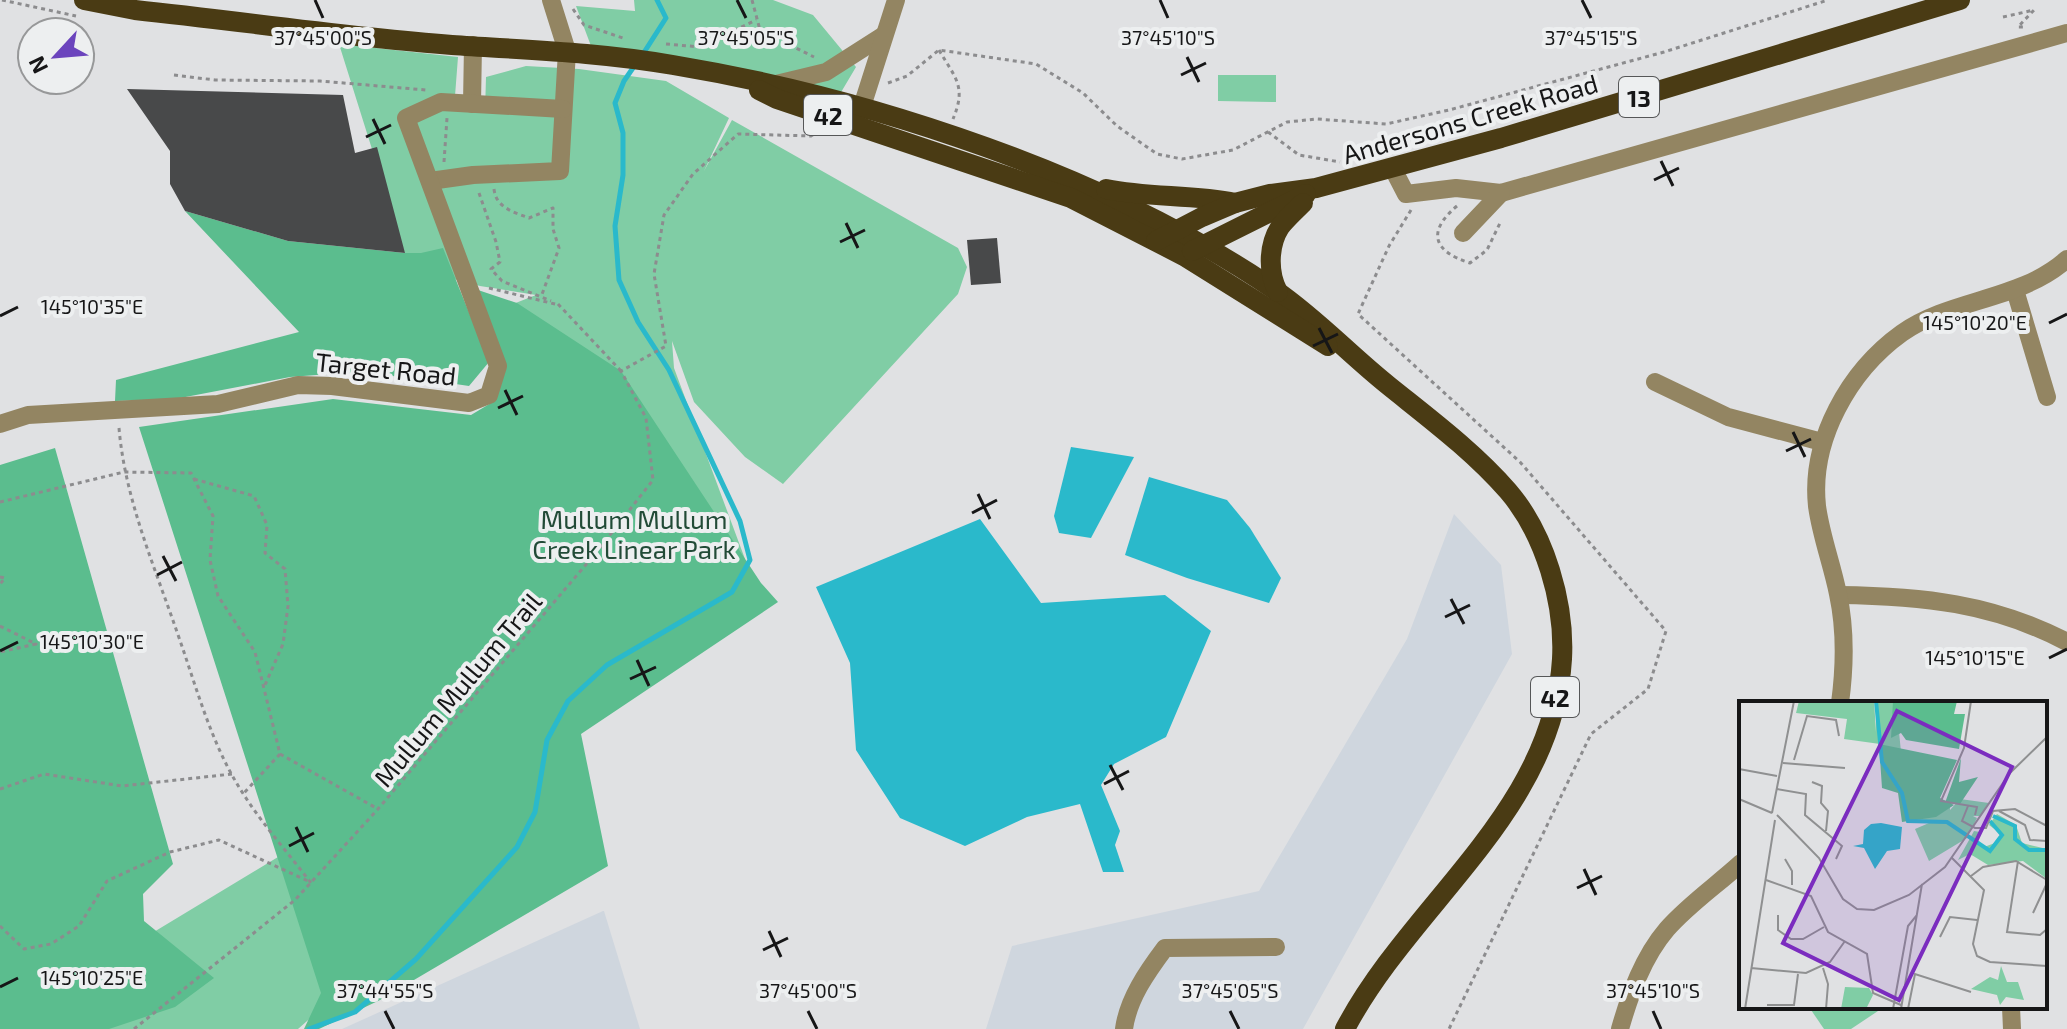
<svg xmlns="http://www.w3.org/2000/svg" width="2067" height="1029" viewBox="0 0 2067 1029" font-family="'Exo 2',sans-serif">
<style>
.built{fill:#cfd6de}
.green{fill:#80cda5}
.forest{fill:#5bbd8e}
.water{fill:#2ab9cb}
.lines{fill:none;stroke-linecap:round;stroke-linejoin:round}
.stream{stroke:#2ab9cb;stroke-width:5}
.building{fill:#48494a}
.path{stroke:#8c8c8e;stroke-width:3;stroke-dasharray:4 4;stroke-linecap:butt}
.minor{stroke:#938562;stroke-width:18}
.major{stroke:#4a3b14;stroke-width:20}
.ticks{fill:none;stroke:#161617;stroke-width:3}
.labels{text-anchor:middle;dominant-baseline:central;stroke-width:8;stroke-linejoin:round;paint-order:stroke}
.shield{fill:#edeff0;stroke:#565758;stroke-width:2}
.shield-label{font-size:24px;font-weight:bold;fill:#161617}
.street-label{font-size:26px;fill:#161617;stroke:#edeff0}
.park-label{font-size:26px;fill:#224b37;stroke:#edeff0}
.inset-river{fill:none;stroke:#2ab9cb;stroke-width:4}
.inset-road{fill:none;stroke:#8f9091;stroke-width:2}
.view{fill:#7b2cbf;fill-opacity:0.15;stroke:#7b2cbf;stroke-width:4}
.inset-edge{fill:none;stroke:#161617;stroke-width:4}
.ticks-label{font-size:20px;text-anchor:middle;fill:#161617;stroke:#edeff0;stroke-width:8;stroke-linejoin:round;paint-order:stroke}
</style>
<rect width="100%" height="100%" fill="#e0e1e3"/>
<g class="built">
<path d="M1454,514L1501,565L1512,654L1303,1029H986L1012,946L1259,891L1407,639Z"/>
<path d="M604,911L640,1029H342L603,911Z"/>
</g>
<g class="green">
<path d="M634,0H773L813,15L856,67L840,94L594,54L576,6L635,11Z"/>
<path d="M339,44L458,57L454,109L485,112L486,77L526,66L579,69L666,81L729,118L704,171L732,120L958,248L967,267L958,294L783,484L745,457L694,402L672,341L674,368L745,559L559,701L408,932L298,1029H0V1025L278,857L540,515L485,315L536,295L480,286L409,267Z"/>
<path d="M1218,75H1276V102L1218,101Z"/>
<path d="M1809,1007H1884L1851,1029H1824Z"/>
</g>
<g class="forest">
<path d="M185,211L288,241L405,253H421L443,248L489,362L469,386L408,377L343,373L290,377L175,399L115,401L116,380L299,332Z"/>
<path d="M475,289L517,303L621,371L761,583L778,602L581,734L608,866L380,1000L319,1029H304L321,993L139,427L333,399L471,415L491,403L504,367Z"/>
<path d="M55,448L173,864L143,894L144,921L214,978L175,1007L109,1029H0V465Z"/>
</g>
<g class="water">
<path d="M1071,447L1134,457L1091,538L1059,533L1054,516Z"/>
<path d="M1149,477L1227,500L1250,528L1281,578L1269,603L1187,578L1125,555Z"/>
<path d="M980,519L1041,603L1165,595L1211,631L1166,737L1114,764L1101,785L1120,831L1115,845L1124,872H1103L1080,804L1027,817L965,846L900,818L856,750L850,663L816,587Z"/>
</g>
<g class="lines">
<g class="stream">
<path d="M643,54L666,18L657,0"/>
<path d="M309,1029L355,1012L416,959L517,847L535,812L547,740L568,701L607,665L732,592L750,560L740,521L669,370L638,322L619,280L615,226L623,175V133L615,103L624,81L635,65"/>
</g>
</g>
<g class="building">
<path d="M127,89L343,95L355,153L377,147L405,253L288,241L185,211L170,184V151Z"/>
<path d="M997,238L1001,283L971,285L967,240Z"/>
</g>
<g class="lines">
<g class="path">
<path d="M2,0L76,16"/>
<path d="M752,0L760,30L814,57"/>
<path d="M573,9L584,25L623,38"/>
<path d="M2003,17L2034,10L2018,27H2023"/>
<path d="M666,44L700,47L756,20"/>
<path d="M939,50C955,78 967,86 953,119"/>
<path d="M174,75L215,80L320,81L426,90"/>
<path d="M888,83L907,76L939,50L1036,64L1083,93L1117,126L1157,154L1182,159L1233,150L1287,122L1317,119L1386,124L1449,110L1664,52L1828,0"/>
<path d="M1268,132L1299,155L1340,162"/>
<path d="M444,162L447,118"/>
<path d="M494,189C496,208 514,212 529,218L553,208V229L559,248L541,297"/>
<path d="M479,193L496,242L500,262L491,269L502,281L551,301"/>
<path d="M1457,206C1425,233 1435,252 1470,263L1487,250L1501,221"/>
<path d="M1411,210L1389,246L1358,314L1520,462L1666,631L1648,689L1591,734L1449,1029"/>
<path d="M489,288L559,305"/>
<path d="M558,304L621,371"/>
<path d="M119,428C125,499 154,565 177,632C197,688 211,745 244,795C264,826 289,854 311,883"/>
<path d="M194,479L254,496L267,525L265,553L285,569L288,606L283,644L265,685"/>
<path d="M0,502L124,472L191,473L213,516L210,560L218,596L255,652L280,754L243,794"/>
<path d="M0,577L5,578L0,584"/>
<path d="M0,626L36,644L0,652"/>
<path d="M280,754L378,809"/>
<path d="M0,789L44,774L122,786L232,774"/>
<path d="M0,926L24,949L51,944L79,926L107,881L170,852L219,840L308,881"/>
<path d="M134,1029L295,900L378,809L595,554L653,480L646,418L621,371L666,346L654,274L664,215L693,174L738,134L811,136L817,132"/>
</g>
<g class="minor">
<path d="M772,85L826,72L884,35"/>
<path d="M472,104L473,45"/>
<path d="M858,119L896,0"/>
<path d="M1392,167L1406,194L1456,188L1501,193L2067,33"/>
<path d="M430,181L473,175L560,171L567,51L551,0"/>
<path d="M1463,233L1501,193"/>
<path d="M2015,290L2047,397"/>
<path d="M1655,382L1728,417L1822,442"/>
<path d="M0,424L28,415L218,404L298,385L332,386L469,403L489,395L498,366L406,118L441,102L563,109"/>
<path d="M1839,595C1921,596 1993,603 2067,642"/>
<path d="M1840,703C1845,666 1846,631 1838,594C1832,564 1821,536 1817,506C1810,440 1849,371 1902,333C1952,298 2020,301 2067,259"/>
<path d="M2011,1007L2012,1029"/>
<path d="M1124,1029C1128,999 1147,972 1165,948L1276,947"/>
<path d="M1620,1029C1630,994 1643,957 1667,929C1689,904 1717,885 1741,863"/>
</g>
<g class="major">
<path d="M84,0L135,10C240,21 346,37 452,45C526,50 600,52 673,65C872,98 1108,176 1275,290C1316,318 1350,355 1389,386C1430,419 1473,451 1508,491C1545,534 1565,603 1562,659C1553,812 1411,903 1345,1029"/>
<path d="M759,90L777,99L1071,198L1184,256L1328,346"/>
<path d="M1106,189C1149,198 1193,194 1235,203"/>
<path d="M1156,241L1202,217L1235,203L1270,194L1316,188L1501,138L1960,0"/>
<path d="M1192,251L1306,194"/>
<path d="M1278,292C1268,273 1268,246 1280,227C1286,219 1296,210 1303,203"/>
</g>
</g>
<path class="ticks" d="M315,0L323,18M737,0L746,18M1160,0L1168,18M1582,0L1591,18M1187,57L1199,82M1181,75L1206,63M373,119L385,144M366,137L391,125M1661,161L1673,186M1654,180L1679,168M846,223L858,248M840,242L865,230M0,316L18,307M2049,323L2067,314M1319,328L1332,353M1313,346L1338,334M505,390L517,415M498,408L523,396M1793,432L1805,457M1786,451L1811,439M978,494L990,519M972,513L997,500M163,556L176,581M157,575L182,562M1451,599L1464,624M1445,617L1470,605M0,651L18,642M2049,658L2067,649M637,660L649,686M630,679L656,667M1110,765L1123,790M1104,784L1129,771M296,827L308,852M289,846L314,833M1584,869L1596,895M1577,888L1602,876M769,931L781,957M763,950L788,938M0,987L18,978M385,1011L394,1029M808,1011L817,1029M1230,1011L1239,1029M1653,1011L1661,1029"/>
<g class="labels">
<g class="shield">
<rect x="1619" y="77" width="40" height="40" rx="6"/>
<rect x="804" y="95" width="48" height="40" rx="6"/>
<rect x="1531" y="677" width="48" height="40" rx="6"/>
</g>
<g class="shield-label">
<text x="1639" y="97">13</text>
<text x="828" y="115">42</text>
<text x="1555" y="697">42</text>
</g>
<g class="street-label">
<text transform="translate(1470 118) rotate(-16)">Andersons Creek Road</text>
<text transform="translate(386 368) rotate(6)">Target Road</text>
<text transform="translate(457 689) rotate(-50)">Mullum Mullum Trail</text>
</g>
<g class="park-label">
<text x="634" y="518">Mullum Mullum<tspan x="634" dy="30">Creek Linear Park</tspan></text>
</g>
</g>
<g transform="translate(1739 701)">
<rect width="308" height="308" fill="#e0e1e3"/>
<path d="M60,0H135L137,31V0H157L162,51L186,99L211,104V109L221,98L250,102L242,115H234L238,117L228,137L190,160L176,128L190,122L169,120L164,91L150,79L141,43L105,38L108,18L57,12ZM258,113L277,124L283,142L308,148V178L284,160L249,164L231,153L219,159L235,130L241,131L237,137L245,146L256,142L262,133L250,124ZM262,265L268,281H279L285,299L267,296L261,304L258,294L232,288L251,276L259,279ZM106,286L130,287L134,294L127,308H102Z" fill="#80cda5"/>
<path d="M154,0H218L215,13H226L220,48L167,39L162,32L152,37ZM140,43L218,59L201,97L215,104L197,116L163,121L159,92L143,87ZM222,57L220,81L239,76L221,103L206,102Z" fill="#5bbd8e"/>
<path d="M142,122L163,126L161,148L148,150L136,168L125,147L114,145L124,143L125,129L132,123Z" fill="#2ab9cb"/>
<path class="inset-river" d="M137,0L143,61L163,92L169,120L208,121L251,150L263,134L251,120M254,115L276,125V138L290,149H308"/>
<path class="inset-road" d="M232,0L225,47L202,100L238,106L236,114M55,59L68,15L97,19L100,35M44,62L106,67M0,68L38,75M73,81L83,85L82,102L89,110L87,130M38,88L67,93L66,114L103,145L97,158M0,98L33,112M229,105L223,120L236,127H247L254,110L276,108L308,125M260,110L286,124L291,139L308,140M33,112L55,0M38,114L80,157L104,198L118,208L135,209L170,194L206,166L271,72L308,36M213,157L245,189L234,243L238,255L251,261L308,265M46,158L53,170V184M279,160L268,231L301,234L308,228M232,175L244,166L277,160L308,179M27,179L72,195L89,231L128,253L134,292L162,304M294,212L308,182M39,214V229L52,238H64L85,226M201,236L211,216L238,219M12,267L67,272L91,261L106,240M84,267L89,283L87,308M28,304H55L59,273M6,308L36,119M154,308L169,225L178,214M162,308L183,183M169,308L176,273L232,291"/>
<path class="view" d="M158,10L273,66L160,299L44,242Z"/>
<rect width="308" height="308" class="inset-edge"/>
</g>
<g class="ticks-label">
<text x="323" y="45">37°45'00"S</text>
<text x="746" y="45">37°45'05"S</text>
<text x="1168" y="45">37°45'10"S</text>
<text x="1591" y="45">37°45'15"S</text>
<text x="92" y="314">145°10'35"E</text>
<text x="1975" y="330">145°10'20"E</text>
<text x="92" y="649">145°10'30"E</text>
<text x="1975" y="665">145°10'15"E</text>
<text x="92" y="985">145°10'25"E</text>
<text x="385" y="998">37°44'55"S</text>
<text x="808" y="998">37°45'00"S</text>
<text x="1230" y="998">37°45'05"S</text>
<text x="1653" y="998">37°45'10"S</text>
</g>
<g transform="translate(56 56) rotate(244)"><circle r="38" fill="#edeff0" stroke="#979899" stroke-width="2"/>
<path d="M0-6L14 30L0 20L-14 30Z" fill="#6b44bd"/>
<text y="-12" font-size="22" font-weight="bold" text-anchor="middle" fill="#161617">N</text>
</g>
</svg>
